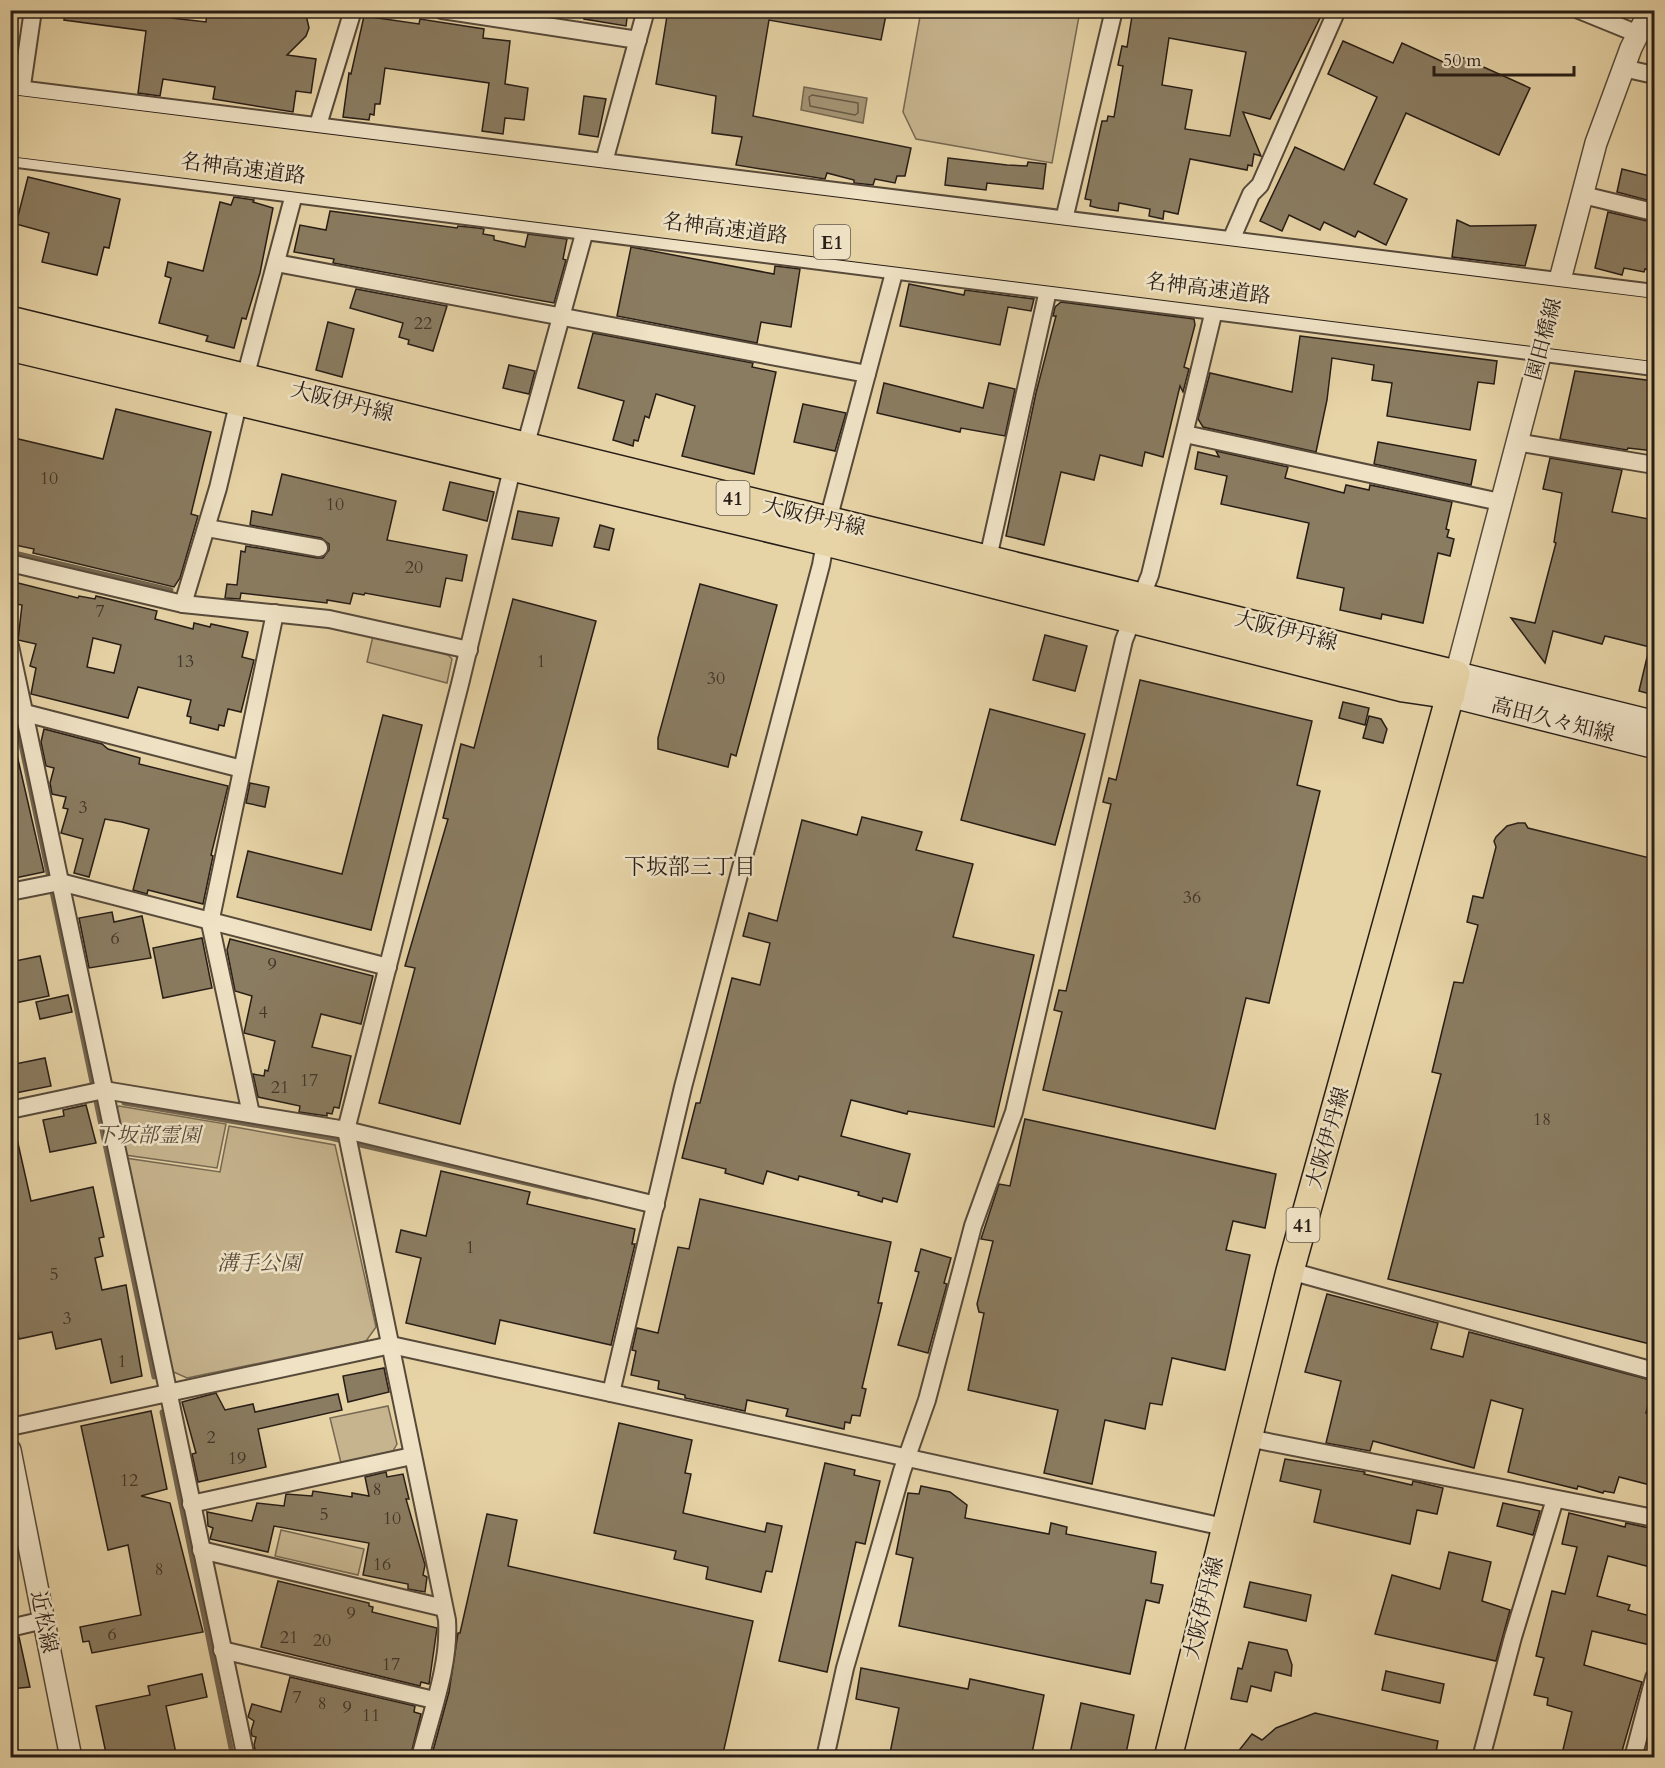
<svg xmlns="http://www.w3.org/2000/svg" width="1665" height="1768" viewBox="0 0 1665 1768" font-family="Cardo,'Noto Serif JP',serif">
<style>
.green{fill:#c6b48e;stroke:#766852;stroke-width:1.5}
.water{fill:#a59575;stroke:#73654f;stroke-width:1.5}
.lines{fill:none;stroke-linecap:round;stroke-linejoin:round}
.shore{stroke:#665946;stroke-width:1.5}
.stream{stroke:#73654f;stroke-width:5}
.building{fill:#8a7c61;stroke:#271d16;stroke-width:1.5;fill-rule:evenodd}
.minor-casing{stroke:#574a3a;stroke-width:20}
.tertiary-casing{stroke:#574a3a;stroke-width:24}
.secondary-casing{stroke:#271d16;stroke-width:27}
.primary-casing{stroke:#271d16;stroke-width:30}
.minor{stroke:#efe2c5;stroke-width:16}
.tertiary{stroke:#efe2c5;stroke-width:21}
.secondary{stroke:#efe2c5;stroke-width:24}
.primary{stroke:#e6d3a6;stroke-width:27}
.motorway-bridge-casing{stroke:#271d16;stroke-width:34;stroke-linecap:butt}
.motorway-bridge{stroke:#e6d3a6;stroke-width:32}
.labels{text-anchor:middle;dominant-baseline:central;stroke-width:5;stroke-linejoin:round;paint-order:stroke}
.number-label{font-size:18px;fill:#403529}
.shield{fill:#efe2c5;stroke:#63584a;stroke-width:1.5}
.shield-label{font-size:20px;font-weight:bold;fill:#271d16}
.street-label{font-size:21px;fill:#271d16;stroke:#efe2c5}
.park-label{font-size:21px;font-style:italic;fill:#574a3a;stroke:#efe2c5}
.neighbourhood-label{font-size:22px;fill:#271d16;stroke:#efe2c5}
</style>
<rect width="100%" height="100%" fill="#e6d3a6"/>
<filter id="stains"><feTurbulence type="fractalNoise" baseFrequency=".00333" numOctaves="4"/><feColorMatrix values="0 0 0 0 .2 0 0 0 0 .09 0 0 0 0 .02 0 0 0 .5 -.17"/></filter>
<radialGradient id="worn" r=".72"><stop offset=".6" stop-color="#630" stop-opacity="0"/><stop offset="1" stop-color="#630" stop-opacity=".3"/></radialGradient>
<g class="green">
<path d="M921,11H1080L1052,163L916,139L903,112Z"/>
<path d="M373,636L448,655L452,659L447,683L367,662Z"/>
<path d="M119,1106L226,1124L217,1168L125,1155L116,1109Z"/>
<path d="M229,1126L335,1145L376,1327L366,1341L187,1378L169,1370L125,1158L220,1172Z"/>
<path d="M388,1406L397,1444L393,1451L341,1463L330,1418Z"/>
<path d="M281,1530L364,1549L358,1575L275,1556Z"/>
</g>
<path class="water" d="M804,87L867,98L863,123L801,110Z"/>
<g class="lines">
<path class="shore" d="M812,95L858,103V113L855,115L810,106L809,97Z"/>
<g class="stream">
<path d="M10,552L171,590"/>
<path d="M10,692L154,1377"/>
<path d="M124,1103L330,1138L587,1197"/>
<path d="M162,1412L232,1753L227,1758"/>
</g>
</g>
<g class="building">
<path d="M65,10H173L172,18L206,22L207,10H305L309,28L306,36L287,55L316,59L311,93L296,91L293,112L213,99L215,87L163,79L160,96L138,93L146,31L64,20Z"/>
<path d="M584,10H628L626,26L584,19Z"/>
<path d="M668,10H887L881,40L769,20L753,116L911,148L905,176H897L895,183L875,179L873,185L854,183V180L827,173L825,179L736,165L742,137L712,133L716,96L656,84Z"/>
<path d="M1133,10H1220L1253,17L1254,10H1289L1321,16L1270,119L1243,112L1261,156L1254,154L1252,166L1248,165L1247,170L1190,159L1178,214L1164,211L1163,219L1149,216L1150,209L1119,203L1118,211L1098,208L1090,206L1091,200L1085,199L1102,121H1107L1108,116L1114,117L1123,66L1118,65L1122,46L1127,47ZM1169,38L1246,52L1230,136L1185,129L1192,90L1162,85Z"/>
<path d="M364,16L419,24L420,19L484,29L483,38L510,41L505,84L528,88L524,120L505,118L503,134L482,131L489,83L385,68L380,104H375L374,115L370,114L369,120L343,117L349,73L351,74Z"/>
<path d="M1343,41L1393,63L1402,43L1454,67L1459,56L1530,88L1499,155L1406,113L1374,184L1407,199L1386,245L1358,231L1355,237L1324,222L1320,230L1289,215L1282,231L1260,221L1295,147L1344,170L1377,97L1328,74Z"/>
<path d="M584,96L606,99L598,137L579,134Z"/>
<path d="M948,158L1007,165L1027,166L1028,162L1046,164L1043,189L987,183L986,190L945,185Z"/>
<path d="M1622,169L1654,177V202L1617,192Z"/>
<path d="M28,177L120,199L109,248L104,247L97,275L42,262L49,233L16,224Z"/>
<path d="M234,197L254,200L253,202L273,208L260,273L246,319L242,318L234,348L206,341L208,336L159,323L171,278L165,276L168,262L203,271L220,202L231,205Z"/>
<path d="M330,211L457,228L458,226L478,228L484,229L483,234L494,236V240L525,247L528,234L567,239L563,259L566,260L554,303L333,263L334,259L294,252L300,225L326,230Z"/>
<path d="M1608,212L1647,221L1654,220V271L1645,269L1644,272L1624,268L1622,275L1595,268Z"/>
<path d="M1457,220L1470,226L1536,225L1525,266L1452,257Z"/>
<path d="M631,247L774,274L775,266L800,269L791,327L761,322L757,343L617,316Z"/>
<path d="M909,284L964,295L965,290L1034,299L1031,311L1008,307L1000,345L900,326Z"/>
<path d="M356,289L447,306L433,351L408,344L409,340L399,337L403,323L350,308Z"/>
<path d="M1061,302L1194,319L1195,325L1184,367L1189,369L1183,392L1180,386L1163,457L1145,452L1142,466L1100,455L1094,480L1061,472L1044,545L1006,536L1036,393L1056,316H1053L1055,307Z"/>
<path d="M328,322L354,329L342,377L316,370Z"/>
<path d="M593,333L753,363L752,367L776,372L754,474L682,456L695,406L656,394L649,418L645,416L638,441L634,440L633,446L613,440L624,401L578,388Z"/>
<path d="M1300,336L1497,361L1494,384L1478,382L1470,430L1387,416L1392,383L1372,380L1374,365L1332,358L1327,400L1316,452L1203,427L1198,419L1210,373L1292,392Z"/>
<path d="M509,365L535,371L529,394L503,388Z"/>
<path d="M1575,371L1654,381V451L1628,448L1627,450L1560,439Z"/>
<path d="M884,383L983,408L989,383L1015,389L1005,436L961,428L960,432L877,413Z"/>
<path d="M803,404L846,413L835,451L794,442Z"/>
<path d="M116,409L211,432L191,514L198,516L180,578L174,587L33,553L34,549L10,544V437L103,459Z"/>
<path d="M1378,442L1476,460L1471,485L1374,464Z"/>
<path d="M1216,451L1288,467L1285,478L1344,493L1346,485L1369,490L1370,485L1452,502L1446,529L1449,530L1447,537L1454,539L1450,556L1438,553L1423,623L1382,614L1381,619L1340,610L1344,588L1297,578L1309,523L1221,504L1227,476L1195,469L1198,452L1219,457Z"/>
<path d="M1550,458L1622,470L1612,512L1654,520V648L1605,636L1602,644L1553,631L1545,663L1511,618L1535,623L1556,543L1554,542L1562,493L1543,489Z"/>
<path d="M282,474L396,501L387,540L467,555L462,581L446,578L440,607L365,593L364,595L353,593L350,604L327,600V603L241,593L240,599L225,598L227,584L237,585L241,551L245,552L246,546L317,558H323L329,550V544L321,538L250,525L252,511L272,515Z"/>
<path d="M450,482L494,492L487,521L443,510Z"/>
<path d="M518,511L559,518L552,546L512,539Z"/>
<path d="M600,525L614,529L609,550L594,547Z"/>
<path d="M14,582L78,598L79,596L95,599L96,596L157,611L155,619L193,629L194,623L210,627L211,624L248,632L242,657L254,660L241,712L228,709L224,726L219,725L218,730L190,723L191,717L187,716L191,700L138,687L128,718L31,694L36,668L30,666L36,644L18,640L22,605L10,603ZM93,638L121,645L114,673L87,667Z"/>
<path d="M700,584L777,605L736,756L731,754L728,767L658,749V738Z"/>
<path d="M513,599L596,621L460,1124L379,1103L415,968L405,966L448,819L443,818L461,744L474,748Z"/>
<path d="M1045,635L1087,646L1075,691L1033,680Z"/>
<path d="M1649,649L1654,650V695L1639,691Z"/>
<path d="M1140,680L1312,721L1297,785L1320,791L1269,1003L1246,998L1215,1129L1043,1090L1062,1012L1054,1010L1059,990L1066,991L1111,804L1103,802L1109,778L1116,780Z"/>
<path d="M1343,702L1369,708L1365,725L1339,718Z"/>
<path d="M990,709L1085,734L1055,845L961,820Z"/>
<path d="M383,715L422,725L371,930L237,897L248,851L342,874Z"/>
<path d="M1369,716L1381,719L1387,729L1383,743L1363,738Z"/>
<path d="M44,729L102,744L108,749L140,758L139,764L228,786L211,855L213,856L203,904L148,890L147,894L133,890L149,829L122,822L105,819L89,877L74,873L83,839L61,833L68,809L63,808L66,797L52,794L50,783L54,768L46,766L41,742Z"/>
<path d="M17,755L44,872L10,879V756Z"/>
<path d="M250,783L269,787L265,807L246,803Z"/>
<path d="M862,817L922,832L916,850L973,864L953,937L1034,955L994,1127L908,1111L907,1114L851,1100L841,1136L910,1154L897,1202L883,1198L882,1202L858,1195L859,1192L799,1176L798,1180L767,1171L763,1184L725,1173L726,1169L682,1158L696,1103H700L732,978L760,985L770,943L743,936L749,913L777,921L802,820L857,835Z"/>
<path d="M1518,823H1525L1528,828L1654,859V1345L1388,1279L1441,1074L1432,1072L1454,982L1463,983L1478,925L1467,922L1473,896L1483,898L1496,847L1494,841L1496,837L1507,826Z"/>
<path d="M112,912L114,922L142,916L151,958L89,968L79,918Z"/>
<path d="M202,938L212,988L163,998L153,948Z"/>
<path d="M230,939L373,976L361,1024L321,1014L312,1047L351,1056L339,1108L334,1107L332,1114L327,1113V1116L299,1112L300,1106L258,1097L253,1074L264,1076L265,1070L268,1071L275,1041L244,1033L252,996L235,991L227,950Z"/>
<path d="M40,956L49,996L10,1004V962Z"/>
<path d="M68,995L72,1012L40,1019L36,1002Z"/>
<path d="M45,1058L51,1086L10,1094V1065Z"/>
<path d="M86,1105L96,1143L50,1152L43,1120L64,1116L63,1110Z"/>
<path d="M1025,1119L1276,1174L1265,1228L1233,1221L1226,1250L1250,1255L1225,1370L1172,1358L1162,1405L1150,1403L1145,1429L1105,1420L1092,1484L1044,1473L1058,1410L968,1390L984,1313L979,1312L977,1304L993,1241L981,1239L999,1184L1010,1186Z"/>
<path d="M17,1139L31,1201L93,1187L104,1237L99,1238L103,1256L95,1258L102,1290L126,1285L142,1376L111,1383L101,1339L56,1349L52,1332L19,1339L10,1294V1249H14L10,1232V1140Z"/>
<path d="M441,1171L530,1192L527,1204L635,1229L632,1244H635L611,1345L500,1320L495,1344L406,1323L421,1258L396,1252L401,1230L426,1236Z"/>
<path d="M700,1199L891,1242L878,1303H882L862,1388L866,1389L860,1416L852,1415L850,1423L845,1422L844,1429L786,1416L788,1409L747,1400L745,1411L685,1398V1395L658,1389L659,1381L631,1375L636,1351L632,1350L637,1328L658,1333L678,1247L689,1249Z"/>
<path d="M921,1249L951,1258L944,1283L947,1284L928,1353L898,1345L919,1272L915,1271Z"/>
<path d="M1327,1294L1438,1323L1431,1349L1463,1357L1469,1332L1654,1381L1646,1413L1654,1415V1486L1619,1477L1614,1493L1604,1491L1603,1493L1578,1486L1577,1489L1508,1472L1523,1409L1491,1400L1474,1468L1373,1441L1370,1451L1326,1443L1341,1381L1305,1372Z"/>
<path d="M384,1368L389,1392L348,1402L343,1376Z"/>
<path d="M216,1393L225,1410L253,1404L255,1412L338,1394L342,1410L258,1429L266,1467L198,1482L192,1454L196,1453L182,1402Z"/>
<path d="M151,1411L167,1489L141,1496L170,1503L203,1632L92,1653L89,1641L83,1642L80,1627L141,1615L128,1545L108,1550L81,1426Z"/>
<path d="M619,1423L692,1440L685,1473L691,1474L683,1513L765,1532L767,1523L782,1526L772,1572L766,1571L761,1592L706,1579L708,1567L674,1559L676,1551L594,1533Z"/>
<path d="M1285,1459L1365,1472L1364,1474L1412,1485L1413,1481L1443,1488L1437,1514L1417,1510L1410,1544L1314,1522L1321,1490L1280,1481Z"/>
<path d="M825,1463L855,1470L854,1475L880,1481L865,1544L856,1542L827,1672L779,1661Z"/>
<path d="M386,1472L387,1477L403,1474L409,1499H406L425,1565L423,1575L427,1577L425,1592L408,1589V1584L363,1575L369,1543L274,1526L268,1552L210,1539L213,1528L208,1526L207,1512L252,1521L257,1503L284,1506L286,1494L312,1496L313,1491L352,1497V1493L369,1496L365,1477Z"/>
<path d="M921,1486L950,1492L967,1505L965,1518L1049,1534L1051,1523L1067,1527L1066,1534L1156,1552L1151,1583L1163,1585L1159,1603L1146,1600L1130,1674L899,1626L913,1558L896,1554L908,1493L919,1494Z"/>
<path d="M1503,1503L1540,1511L1533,1535L1497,1526Z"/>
<path d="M1569,1513L1625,1527L1626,1523L1654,1529V1568L1608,1556L1597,1596L1630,1605L1628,1610L1654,1617V1646L1592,1631L1584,1665L1642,1682L1620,1758H1561L1572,1712L1547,1705L1548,1698L1534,1695L1544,1658L1536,1656L1552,1591L1565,1594L1577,1547L1562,1544Z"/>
<path d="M487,1514L517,1520L508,1566L753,1621L722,1758H431L449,1692L458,1633H460Z"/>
<path d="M1449,1552L1491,1562L1482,1601L1510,1610L1496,1661L1375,1634L1392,1575L1440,1589Z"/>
<path d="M278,1581L369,1603V1606L373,1607L372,1612L437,1628L429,1684L421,1682L420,1686L261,1647Z"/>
<path d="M1250,1582L1311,1595L1306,1621L1244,1607Z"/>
<path d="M19,1637L30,1687L10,1689V1638Z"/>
<path d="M1249,1642L1287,1650L1292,1665L1291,1676L1275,1672L1271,1691L1251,1686L1247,1702L1231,1699L1238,1668L1242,1669Z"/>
<path d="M861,1668L968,1689L970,1679L1044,1695L1031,1758H889L899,1708L856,1699Z"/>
<path d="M1386,1671L1444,1684L1440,1703L1382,1690Z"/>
<path d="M202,1674L207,1697L166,1706L177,1758H107L96,1706L150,1695L148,1686Z"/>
<path d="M290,1677L415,1706L414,1712L421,1714L410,1758H257L254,1745L256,1737L252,1736L251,1731L254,1721L248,1717L252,1704L281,1712Z"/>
<path d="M1081,1703L1134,1715L1125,1758H1069Z"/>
<path d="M1315,1713L1438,1741L1435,1758H1233L1252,1734L1262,1740L1276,1728Z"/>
</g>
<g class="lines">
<defs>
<g id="minor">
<path d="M442,10L638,40"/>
<path d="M1579,10L1638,34"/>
<path d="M1623,68L1654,75"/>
<path d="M10,88L1654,293"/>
<path d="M20,99L33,10"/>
<path d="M318,125L353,10"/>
<path d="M10,158L1654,367"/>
<path d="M1583,195L1649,211"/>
<path d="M1062,228L1114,10"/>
<path d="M276,263L867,374"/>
<path d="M1185,434L1500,502"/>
<path d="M1516,442L1654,465"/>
<path d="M207,528L319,548"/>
<path d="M988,558L1051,277"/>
<path d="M10,563L183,604L329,619L469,650"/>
<path d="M183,604L218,488L238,404L297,183"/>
<path d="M10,646L246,1758"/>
<path d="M25,713L242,769"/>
<path d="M10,892L60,882L388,967"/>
<path d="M10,1110L104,1090L346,1130L656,1205"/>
<path d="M251,1114L210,923L275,613"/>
<path d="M1290,1271L1654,1371"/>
<path d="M611,1393L683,1087L821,565L832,505L895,269"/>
<path d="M10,1427L391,1345L1224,1527"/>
<path d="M1248,1438L1654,1518"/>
<path d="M191,1504L412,1456"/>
<path d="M201,1550L444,1608"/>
<path d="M10,1628L44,1620"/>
<path d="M222,1650L434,1700"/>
<path d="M420,1758C431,1713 450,1666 447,1620L346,1130L460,684L512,469L525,447L646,10"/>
<path d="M825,1758L845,1668L902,1471L927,1400L973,1226L1014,1112L1124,640L1150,575L1231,240L1251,194L1260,185L1337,10"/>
<path d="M1481,1758L1513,1637L1555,1499"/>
<path d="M1633,1758L1654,1678"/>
</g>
<g id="tertiary">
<path d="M1456,674L1596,143L1631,48L1650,10"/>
<path d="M10,1450L71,1758"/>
</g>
<g id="secondary">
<path d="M1456,674L1654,723"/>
<path d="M1451,695L1654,746"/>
</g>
<g id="primary">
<path d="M10,320L1456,674L1290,1271L1168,1758"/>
<path d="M10,347L826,542L1403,688L1451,695"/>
</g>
</defs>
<use href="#minor" class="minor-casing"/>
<use href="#tertiary" class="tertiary-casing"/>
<use href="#secondary" class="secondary-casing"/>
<use href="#primary" class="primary-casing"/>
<use href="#minor" class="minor"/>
<use href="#tertiary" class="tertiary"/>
<use href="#secondary" class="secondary"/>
<use href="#primary" class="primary"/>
<defs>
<g id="motorway-bridge">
<path d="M10,111L1654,315"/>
<path d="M10,140L1654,345"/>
</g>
</defs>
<use href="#motorway-bridge" class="motorway-bridge-casing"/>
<use href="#motorway-bridge" class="motorway-bridge"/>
</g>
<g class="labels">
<g class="number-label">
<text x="423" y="323">22</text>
<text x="49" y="478">10</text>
<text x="335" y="504">10</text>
<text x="414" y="567">20</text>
<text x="100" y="611">7</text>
<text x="185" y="661">13</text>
<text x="541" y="661">1</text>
<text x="716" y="678">30</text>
<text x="83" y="807">3</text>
<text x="1192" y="897">36</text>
<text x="115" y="938">6</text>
<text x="272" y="964">9</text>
<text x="263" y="1012">4</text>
<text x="309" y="1080">17</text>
<text x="280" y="1087">21</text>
<text x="1542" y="1119">18</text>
<text x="470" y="1247">1</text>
<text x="54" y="1274">5</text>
<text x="67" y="1318">3</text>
<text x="122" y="1361">1</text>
<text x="211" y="1437">2</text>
<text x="237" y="1458">19</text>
<text x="129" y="1480">12</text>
<text x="377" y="1489">8</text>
<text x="324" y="1514">5</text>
<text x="392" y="1518">10</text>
<text x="382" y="1564">16</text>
<text x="159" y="1569">8</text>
<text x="351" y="1613">9</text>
<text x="112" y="1634">6</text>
<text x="289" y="1637">21</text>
<text x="322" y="1640">20</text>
<text x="391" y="1664">17</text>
<text x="297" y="1697">7</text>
<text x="322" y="1703">8</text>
<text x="347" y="1707">9</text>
<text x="371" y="1715">11</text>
</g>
<g class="shield">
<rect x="814" y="225" width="36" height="34" rx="4.5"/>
<rect x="716.5" y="481" width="33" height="34" rx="4.5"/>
<rect x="1286.5" y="1208" width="33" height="34" rx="4.5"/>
</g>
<g class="shield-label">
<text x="832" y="242">E1</text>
<text x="733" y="498">41</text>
<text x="1303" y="1225">41</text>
</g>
<g class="street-label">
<text transform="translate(243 169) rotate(7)">名神高速道路</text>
<text transform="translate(725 229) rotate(7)">名神高速道路</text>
<text transform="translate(1208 289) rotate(7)">名神高速道路</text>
<text transform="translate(1544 339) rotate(-75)">園田橋線</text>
<text transform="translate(342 402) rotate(14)">大阪伊丹線</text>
<text transform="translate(814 517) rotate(13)">大阪伊丹線</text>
<text transform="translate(1286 631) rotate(14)">大阪伊丹線</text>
<text transform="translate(1553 720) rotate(14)">高田久々知線</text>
<text transform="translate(1328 1138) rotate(-74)">大阪伊丹線</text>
<text transform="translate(1204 1608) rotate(-76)">大阪伊丹線</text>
<text transform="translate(44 1622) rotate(79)">近松線</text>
</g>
<g class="park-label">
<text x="148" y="1135">下坂部霊園</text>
<text x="259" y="1263">溝手公園</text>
</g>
<g class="neighbourhood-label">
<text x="690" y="867">下坂部三丁目</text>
</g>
</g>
<rect width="1665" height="1768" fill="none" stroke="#e6d3a6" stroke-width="36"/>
<rect x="12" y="12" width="1641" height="1744" fill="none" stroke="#271d16" stroke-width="3"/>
<rect x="18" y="18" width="1629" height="1732" fill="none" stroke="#271d16" stroke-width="1.5"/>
<path d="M1434 66v9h140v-9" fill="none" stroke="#271d16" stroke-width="3"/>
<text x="1443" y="66" font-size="18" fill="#271d16" stroke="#efe2c5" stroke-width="4.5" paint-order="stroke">50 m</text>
<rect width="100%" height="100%" filter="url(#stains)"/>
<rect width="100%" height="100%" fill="url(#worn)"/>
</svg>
